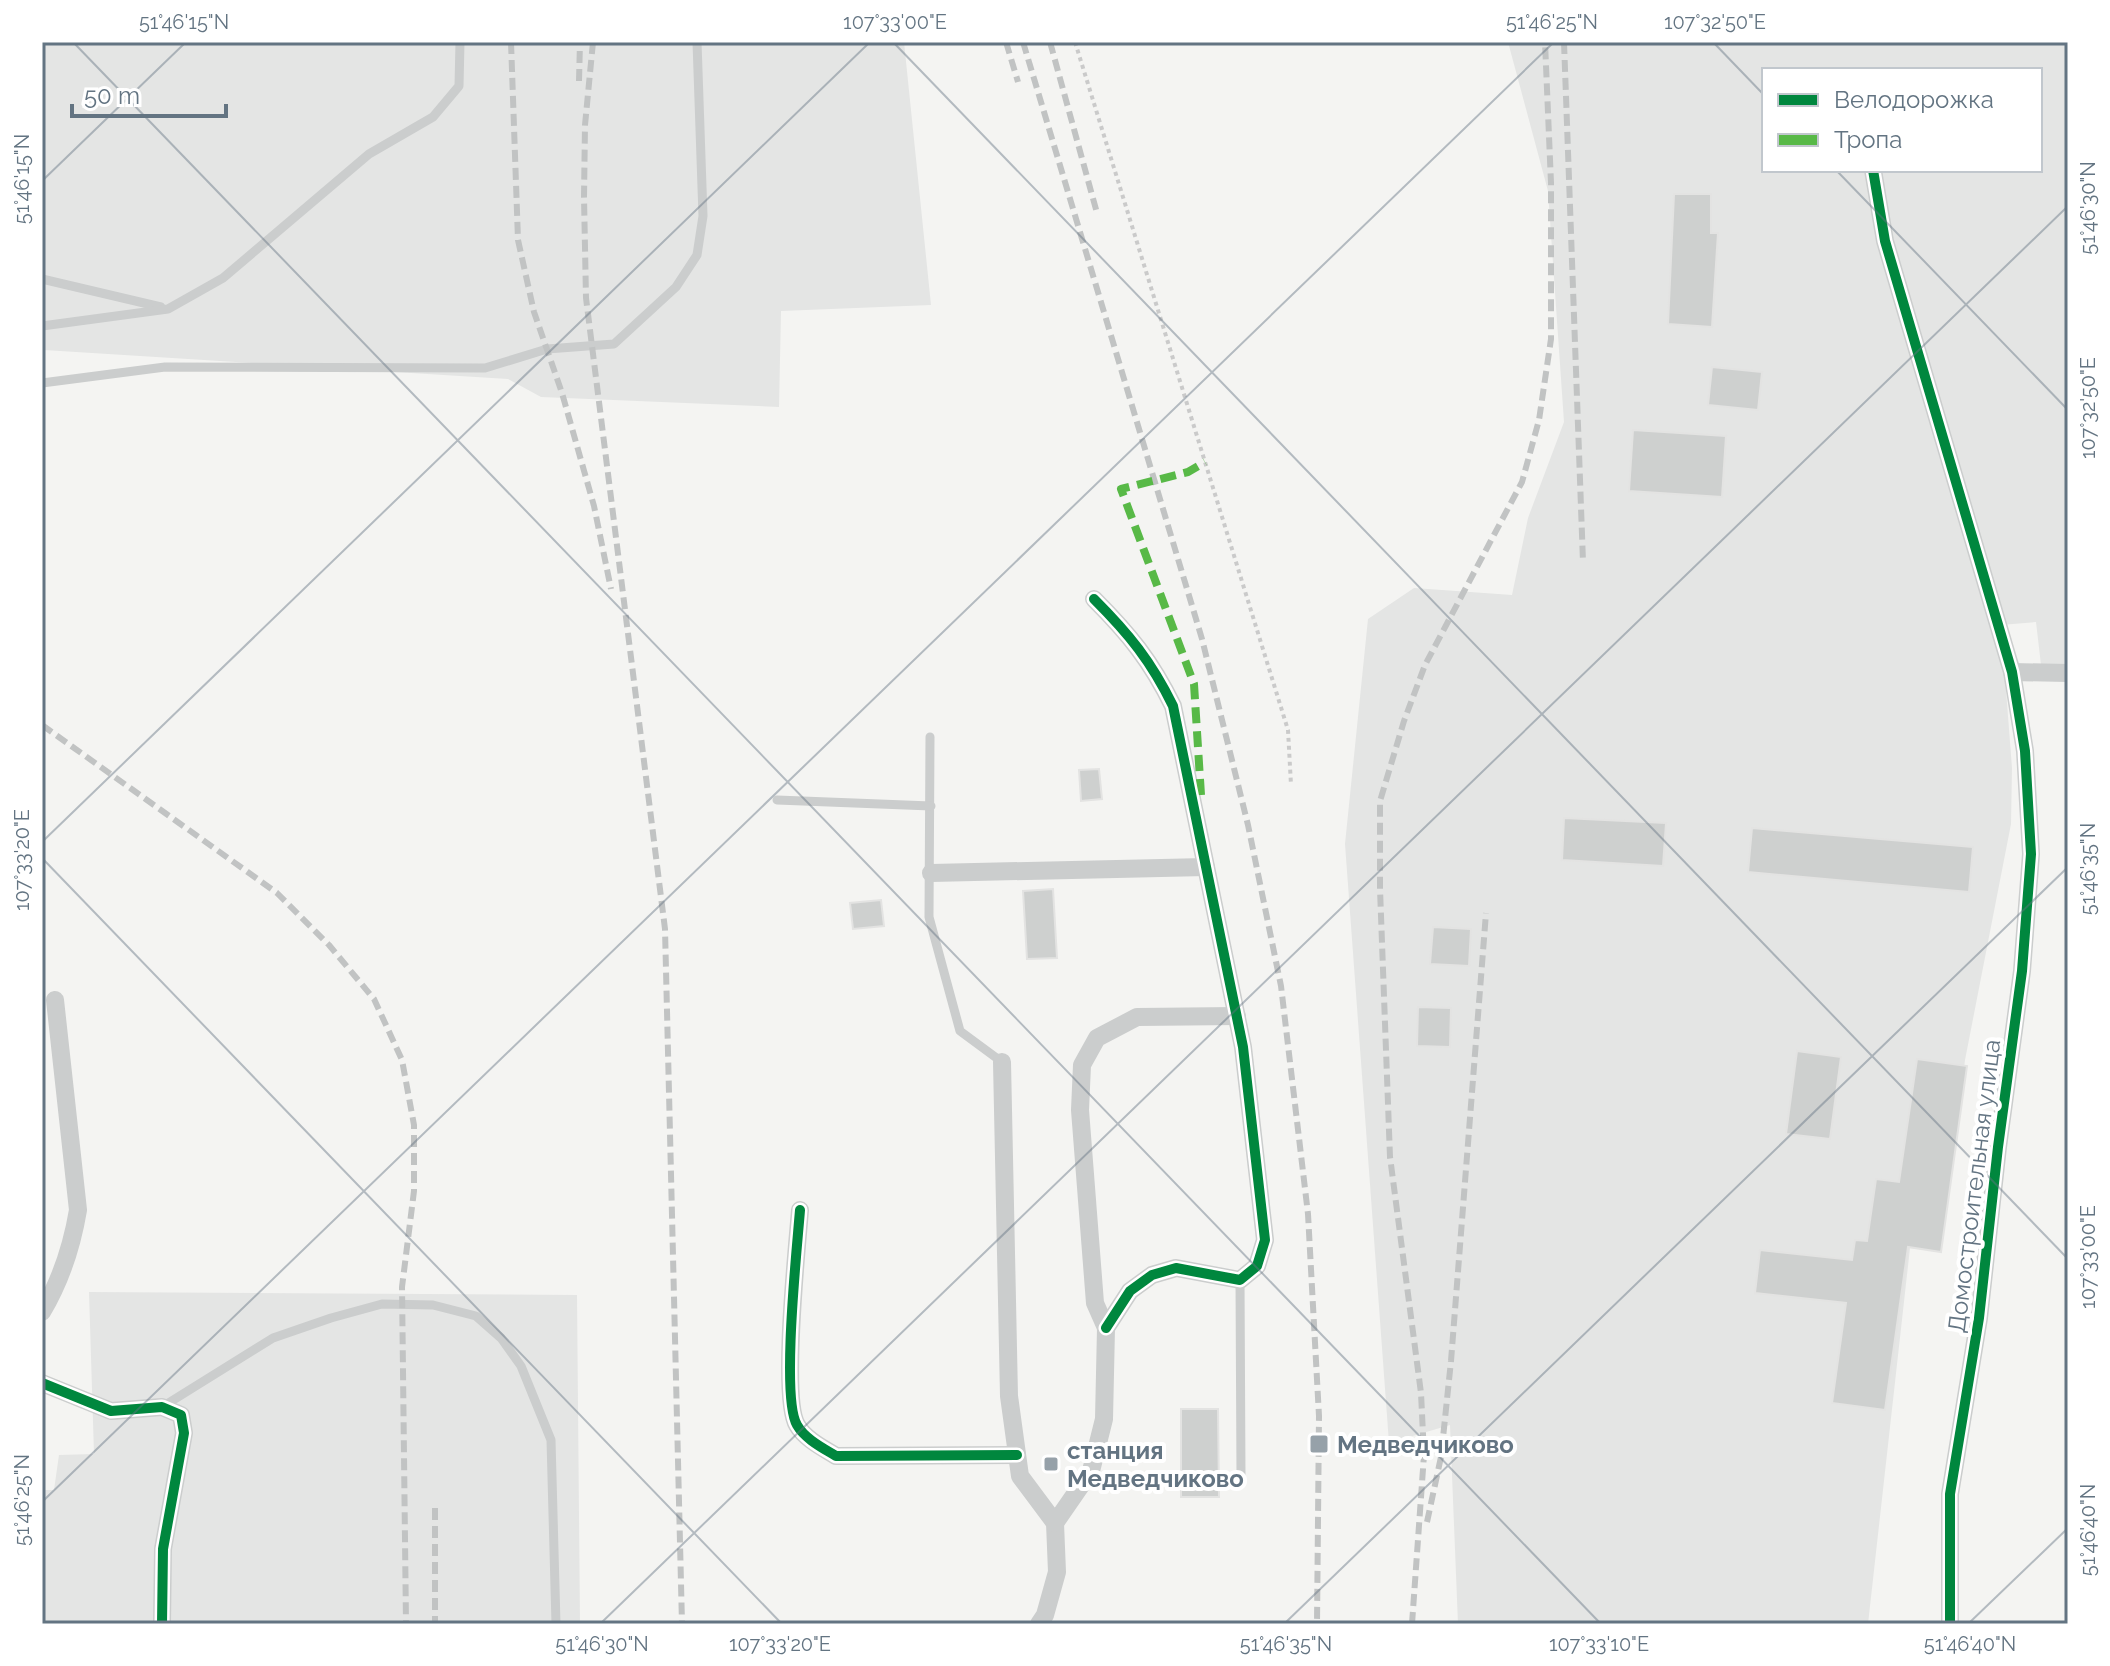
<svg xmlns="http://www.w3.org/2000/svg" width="2110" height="1666" viewBox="0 0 2110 1666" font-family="Raleway,sans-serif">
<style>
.built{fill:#e4e5e4;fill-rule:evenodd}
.building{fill:#ced0cf;stroke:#e3e3e2;stroke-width:2}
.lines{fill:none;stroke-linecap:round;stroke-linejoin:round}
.path{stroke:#cacaca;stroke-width:4;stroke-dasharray:4 4;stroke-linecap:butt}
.service{stroke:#cbcdcd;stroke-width:9}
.minor{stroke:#cbcdcd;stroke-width:18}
.rail{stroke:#c1c3c3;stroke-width:6;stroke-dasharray:12 6;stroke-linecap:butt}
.quiet{stroke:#58b947;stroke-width:8;stroke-dasharray:16 8;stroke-linecap:butt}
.cycleway-casing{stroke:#fff;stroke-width:15}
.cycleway{stroke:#00873e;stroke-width:10}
.ticks{fill:none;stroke:#637482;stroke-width:2;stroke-opacity:0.45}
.poi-dot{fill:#96a1a9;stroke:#fff;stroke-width:3}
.labels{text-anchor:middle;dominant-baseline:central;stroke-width:8;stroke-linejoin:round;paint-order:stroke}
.street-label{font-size:24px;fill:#637482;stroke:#fff}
.poi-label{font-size:24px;font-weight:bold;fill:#637482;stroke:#fff;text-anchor:start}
.neatline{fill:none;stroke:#637482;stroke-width:3}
.ticks-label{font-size:20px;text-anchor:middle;fill:#637482}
</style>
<rect width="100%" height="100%" fill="#f4f4f2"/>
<g class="built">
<path d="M42,42H904L931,305L781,311L779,407L541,397L508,379L44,350L42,353Z"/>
<path d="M1508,42H2068V665H2041L2036,622L2001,625L2012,768L2011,824L1965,1060L1941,1252L1910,1248L1868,1624H1458L1450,1425L1389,1443L1345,844L1368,619L1414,588L1512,595L1528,518L1564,422L1548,191ZM1764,70H2040V170H1764Z"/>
<path d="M89,1292L577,1295L580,1624H42V1490H54L59,1455L94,1454Z"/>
</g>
<g class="building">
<path d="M1674,194H1711V233H1718L1712,327L1668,324Z"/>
<path d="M1712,367L1762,372L1758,410L1708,405Z"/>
<path d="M1633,430L1726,436L1722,497L1629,491Z"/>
<path d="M1099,769L1102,799L1081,801L1079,770Z"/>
<path d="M1564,818L1666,823L1663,866L1562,860Z"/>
<path d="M1752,828L1973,847L1969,892L1748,872Z"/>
<path d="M1053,889L1057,958L1027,959L1023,891Z"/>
<path d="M881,900L884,926L853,929L850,903Z"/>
<path d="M1433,927L1471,929L1469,966L1430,964Z"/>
<path d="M1418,1007L1451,1008L1450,1047L1417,1046Z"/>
<path d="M1797,1051L1841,1057L1830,1139L1786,1134Z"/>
<path d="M1917,1059L1967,1066L1941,1252L1908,1247L1885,1410L1832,1403L1846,1303L1755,1293L1760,1250L1852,1260L1855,1240L1867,1241L1876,1179L1899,1182Z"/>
<path d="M1181,1409H1218L1219,1497H1181Z"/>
</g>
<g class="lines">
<path class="path" d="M1075,42L1288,730L1291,785"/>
<g class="service">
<path d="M42,279L161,307"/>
<path d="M42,326L168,309L223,278L369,154L433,117L459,86L460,42"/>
<path d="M42,383L165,367L485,368L547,349L614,344L676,287L697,255L703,216L697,42"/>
<path d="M930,737L929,917L960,1031L1002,1062"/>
<path d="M777,800L931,806"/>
<path d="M1240,1280L1241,1477"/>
<path d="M162,1407L273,1338L331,1318L382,1304L433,1305L476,1316L501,1338L521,1366L551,1440L556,1624"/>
</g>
<g class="minor">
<path d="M1873,170L1885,241L2012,672L2025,751L2031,854L2022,971L1998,1147L1979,1318L1950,1494V1624"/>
<path d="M1094,599C1129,634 1151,661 1173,706L1243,1047L1265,1240L1257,1266L1240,1280L1176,1268L1152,1275L1130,1291L1106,1328"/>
<path d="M2012,672L2068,673"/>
<path d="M931,873L1206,867"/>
<path d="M1002,1062L1009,1396L1020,1476L1055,1523L1057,1572L1045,1615L1039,1624"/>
<path d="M800,1210C797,1249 781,1398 797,1425C805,1439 823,1448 836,1456L1017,1455"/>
<path d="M42,1312C61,1280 72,1246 78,1210L55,1000"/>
<path d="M42,1383L111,1411L162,1407L181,1415L184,1433L163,1549L162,1624"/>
<path d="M1055,1523L1091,1471L1104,1419L1106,1328L1095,1303L1080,1110L1082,1065L1097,1038L1137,1017L1237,1016"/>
</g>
<g class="rail">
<path d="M511,42L518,240L534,312L562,393L594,506L611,589"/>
<path d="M593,42L585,125L584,197L586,298L665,929L682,1624"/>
<path d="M1006,42L1018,82"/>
<path d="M1023,42L1202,639L1248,825L1281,986L1308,1214L1319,1416L1317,1624"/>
<path d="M1050,42L1097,213"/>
<path d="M1564,42L1583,562"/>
<path d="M579,81L580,42"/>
<path d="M42,725L277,893L329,945L374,999L402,1060L414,1125V1191L402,1287L406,1624"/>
<path d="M435,1508V1624"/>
<path d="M1427,1522L1441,1457L1451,1361L1486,913"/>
<path d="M1412,1624L1424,1455L1421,1393L1390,1157L1380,889V801L1404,721L1425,665L1522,482L1539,420L1551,339V183L1545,42"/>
</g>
<path class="quiet" d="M1201,795L1194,684L1121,489L1188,472L1205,462"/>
<defs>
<g id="cycleway">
<path d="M1873,170L1885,241L2012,672L2025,751L2031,854L2022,971L1998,1147L1979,1318L1950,1494V1624"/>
<path d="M1094,599C1129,634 1151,661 1173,706L1243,1047L1265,1240L1257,1266L1240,1280L1176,1268L1152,1275L1130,1291L1106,1328"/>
<path d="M800,1210C797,1249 781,1398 797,1425C805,1439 823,1448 836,1456L1017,1455"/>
<path d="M42,1383L111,1411L162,1407L181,1415L184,1433L163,1549L162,1624"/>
</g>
</defs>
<use href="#cycleway" class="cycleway-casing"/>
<use href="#cycleway" class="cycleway"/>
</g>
<path class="ticks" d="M73,42L1601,1624M893,42L2068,1259M1713,42L1764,95M1836,170L2068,410M42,181L186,42M42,842L870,42M42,858L782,1624M42,1502L1554,42M600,1624L2068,206M1284,1624L2068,867M1968,1624L2068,1528"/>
<g class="poi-dot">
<rect x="1309" y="1434" width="20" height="20" rx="4"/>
<rect x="1043" y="1456" width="16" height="16" rx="4"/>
</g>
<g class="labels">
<g class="street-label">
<text transform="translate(1974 1186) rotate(-83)">Домостроительная улица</text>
</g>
<g class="poi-label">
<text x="1337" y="1444">Медведчиково</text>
<text x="1067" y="1450">станция<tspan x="1067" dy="28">Медведчиково</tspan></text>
</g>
</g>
<rect width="2110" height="1666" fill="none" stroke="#ffffff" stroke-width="88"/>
<rect x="1762" y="68" width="280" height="104" fill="#ffffff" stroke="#c1c7cd" stroke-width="2"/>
<rect x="1778" y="94" width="40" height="12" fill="#00873e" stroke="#c1c7cd" stroke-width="2"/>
<text x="1834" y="108" font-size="24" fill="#637482">Велодорожка</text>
<rect x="1778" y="134" width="40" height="12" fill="#58b947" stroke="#c1c7cd" stroke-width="2"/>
<text x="1834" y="148" font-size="24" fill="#637482">Тропа</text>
<path d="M72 104v12h154v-12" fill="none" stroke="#637482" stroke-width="4"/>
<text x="84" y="104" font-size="24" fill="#637482" stroke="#ffffff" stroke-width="6" paint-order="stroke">50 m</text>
<rect x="44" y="44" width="2022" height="1578" class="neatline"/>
<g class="ticks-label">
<text x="184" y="29">51°46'15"N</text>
<text x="895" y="29">107°33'00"E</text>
<text x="1552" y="29">51°46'25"N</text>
<text x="1715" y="29">107°32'50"E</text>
<text transform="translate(22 179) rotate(-90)" y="7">51°46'15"N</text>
<text transform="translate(2088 208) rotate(-90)" y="7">51°46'30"N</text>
<text transform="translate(2088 408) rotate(-90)" y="7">107°32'50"E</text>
<text transform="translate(22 860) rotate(-90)" y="7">107°33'20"E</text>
<text transform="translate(2088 869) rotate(-90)" y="7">51°46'35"N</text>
<text transform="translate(2088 1257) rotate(-90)" y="7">107°33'00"E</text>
<text transform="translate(22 1500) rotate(-90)" y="7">51°46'25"N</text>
<text transform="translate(2088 1530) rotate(-90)" y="7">51°46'40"N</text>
<text x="602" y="1651">51°46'30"N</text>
<text x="780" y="1651">107°33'20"E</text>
<text x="1286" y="1651">51°46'35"N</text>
<text x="1599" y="1651">107°33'10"E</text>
<text x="1970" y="1651">51°46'40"N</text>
</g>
</svg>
